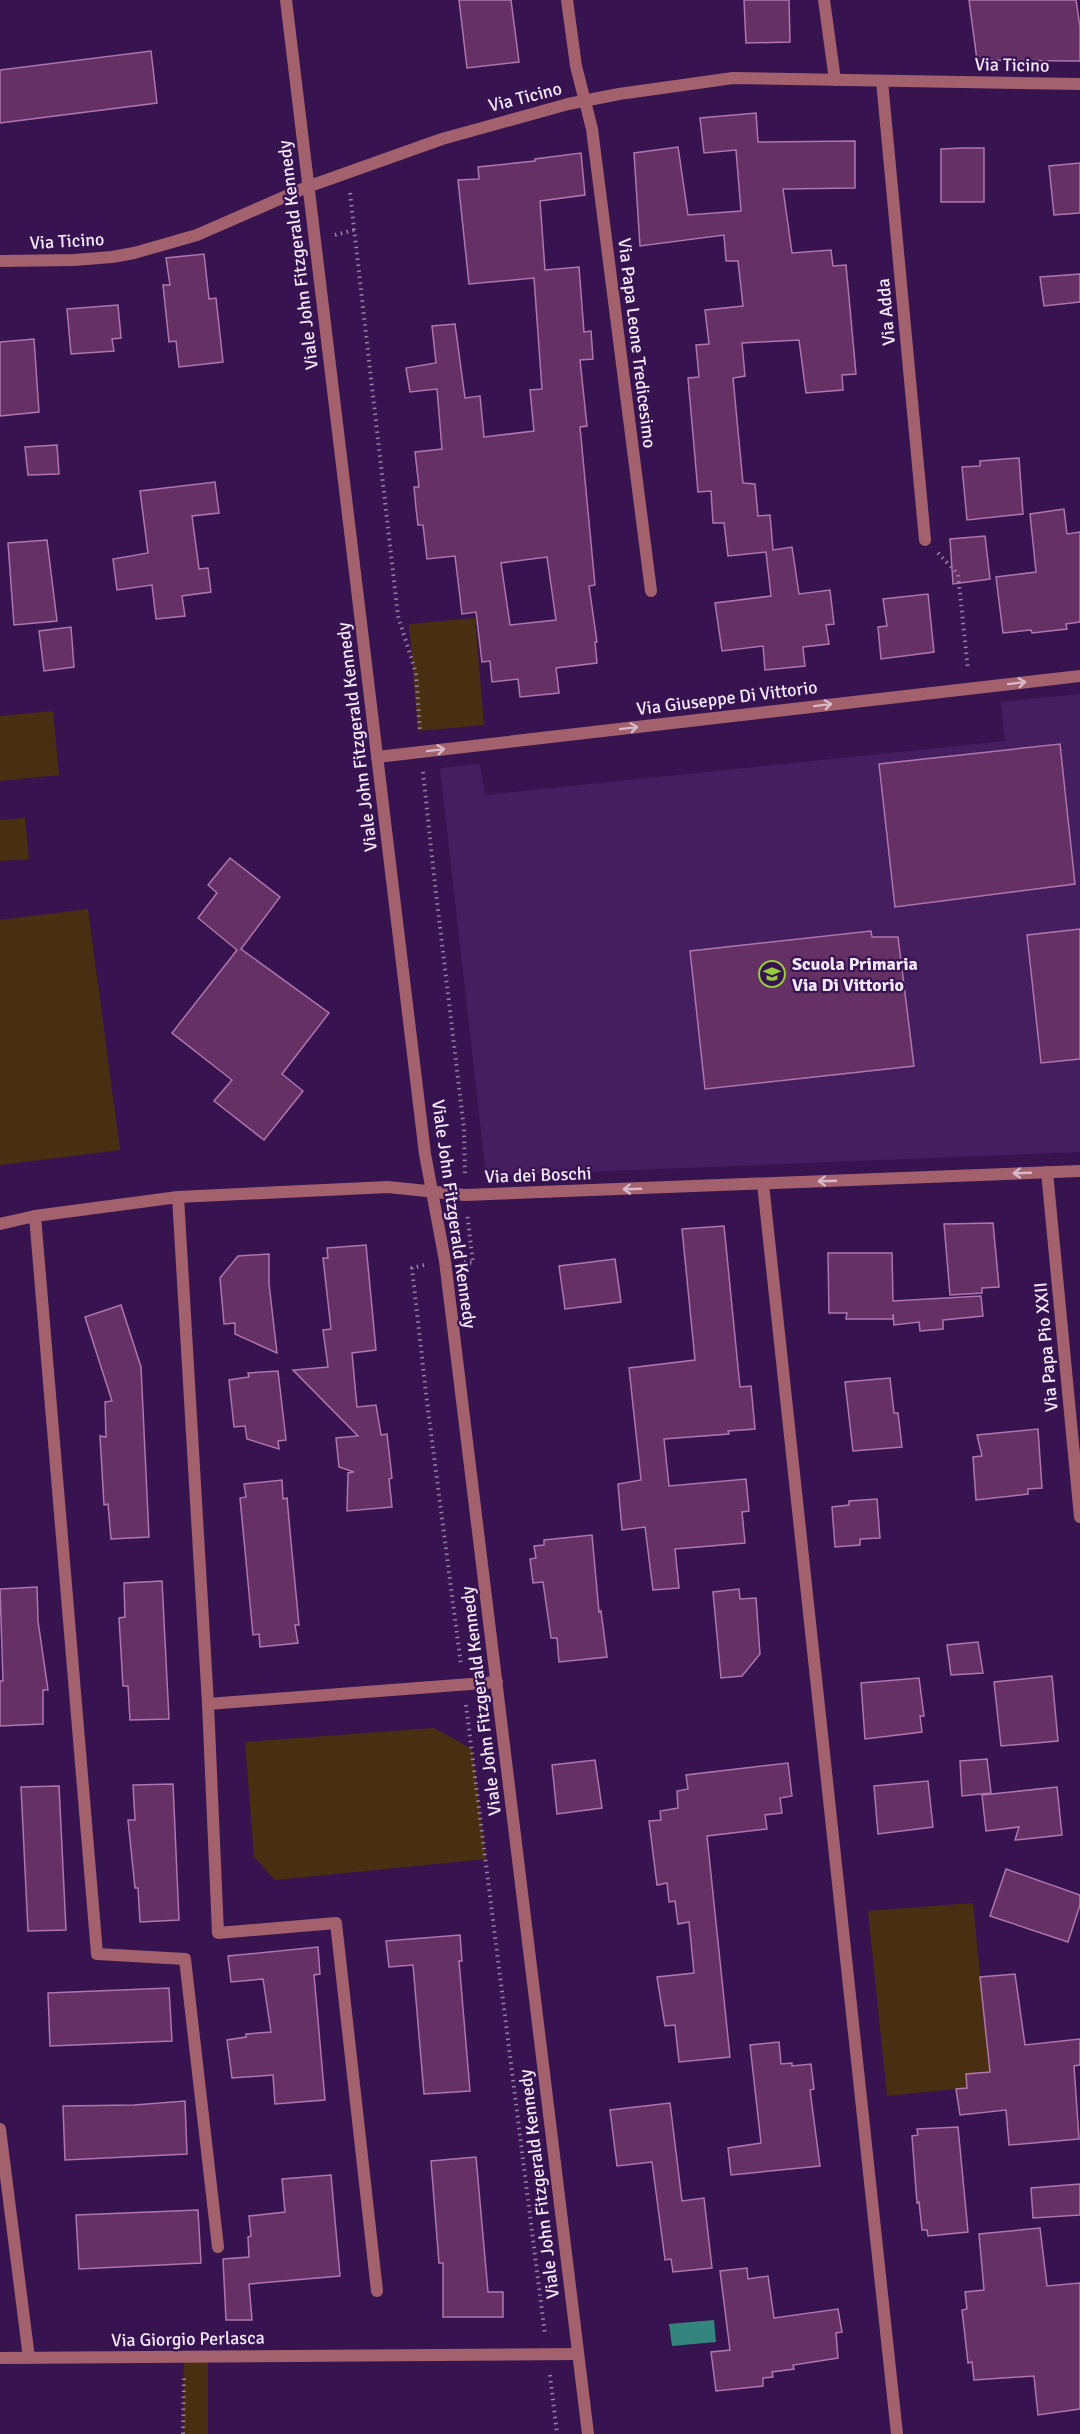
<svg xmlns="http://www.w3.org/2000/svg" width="1080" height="2434" viewBox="0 0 1080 2434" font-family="Signika,sans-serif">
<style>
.built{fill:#451e5f}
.green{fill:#482f11}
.water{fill:#33857e}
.building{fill:#653064;stroke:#af75ad;stroke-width:1.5;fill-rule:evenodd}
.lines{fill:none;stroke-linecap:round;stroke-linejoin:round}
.path{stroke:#9780a8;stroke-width:4;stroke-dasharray:1.5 4.5;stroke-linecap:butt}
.lane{stroke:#a3616d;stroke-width:12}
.street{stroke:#a3616d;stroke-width:12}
.oneway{stroke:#d7b9cb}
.labels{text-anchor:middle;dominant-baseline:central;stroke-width:4.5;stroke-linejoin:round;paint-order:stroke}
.street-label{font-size:18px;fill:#f3e8fe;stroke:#37144f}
.poi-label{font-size:18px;font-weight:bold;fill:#f3e8fe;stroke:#37144f;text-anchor:start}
</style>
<rect width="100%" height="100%" fill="#37144f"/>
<path class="built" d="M1080,694V1152L486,1176L440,768L480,764L485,795L1005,741L1001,702Z"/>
<g class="green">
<path d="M475,618L484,725L418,731L409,624Z"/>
<path d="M53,711L59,775L0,781V716Z"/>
<path d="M25,818L29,859L0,861V820Z"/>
<path d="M88,909L120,1150L0,1165V920Z"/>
<path d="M434,1728L472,1749L486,1859L275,1880L254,1857L245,1742Z"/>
<path d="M973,1903L991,2085L887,2096L868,1911Z"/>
<path d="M184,2358H208V2434H183Z"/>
</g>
<path class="water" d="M714,2320L716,2342L672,2346L669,2324Z"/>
<g class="building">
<path d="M459,0H511L519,62L467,68Z"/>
<path d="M744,0H789L790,42L746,43Z"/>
<path d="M969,0H1076L1080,27V61L977,60Z"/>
<path d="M151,51L157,103L0,123V70Z"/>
<path d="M756,113L758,142L855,141V188L783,189L792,253L831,250L833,266L846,265L856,374L842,375L843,390L806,393L799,340L742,343L745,376L733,378L743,483L755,484L758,516L770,515L773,550L792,547L799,594L830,590L834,624L826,625L829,644L803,647L805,666L765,670L763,646L722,651L715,603L771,596L766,552L728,556L724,523H713L711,491L698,492L688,378L699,377L696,345L709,344L705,310L743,306L738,261H726L724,235L640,246L634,153L678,147L688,215L741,211L736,150L704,153L700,118Z"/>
<path d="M963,148H984V202H941V149Z"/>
<path d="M581,153L585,195L540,201L545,270L579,267L584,332L591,331L593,359L580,360L587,426L580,427L595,585L589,586L597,642H595L597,663L556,668L559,693L520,697L518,679L492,682L490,661L482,662L476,612L462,614L455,556L427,559L423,525H418L416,508L414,487H419L415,452L442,449L437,389L410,392L406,368L436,363L432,326L455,324L465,398L480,396L484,437L534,431L530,390L542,389L534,278L469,284L458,180L479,179L478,167L535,161V159ZM547,557L556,620L510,625L501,563Z"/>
<path d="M1080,163V213L1054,215L1049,166Z"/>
<path d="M204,254L209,299L216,298L223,362L179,367L176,341L169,342L163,285H170L166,258Z"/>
<path d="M1080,274V302L1044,306L1040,277Z"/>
<path d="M118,305L121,338L112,339L114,351L71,354L67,309Z"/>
<path d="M34,339L39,412L0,416V342Z"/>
<path d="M57,445L59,474L28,475L25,447Z"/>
<path d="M1019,458L1023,514L967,520L962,467L980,466V461Z"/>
<path d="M215,482L219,513L192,516L199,569L208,568L211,592L182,596L185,616L156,619L152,585L117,590L113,559L148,553L140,491Z"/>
<path d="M1064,509L1067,534L1080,532V622L1066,624L1067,629L1032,633L1031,630L1003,633L996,577L1036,572L1030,514Z"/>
<path d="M985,536L990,579L953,584L950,539Z"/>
<path d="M47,540L57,621L14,625L8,543Z"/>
<path d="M928,594L934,652L881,659L878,627L887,626L883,599Z"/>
<path d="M71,627L74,667L44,671L39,631Z"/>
<path d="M1060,744L1075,884L895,907L879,764Z"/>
<path d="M230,858L280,897L241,949L329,1013L282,1074L303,1091L264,1140L214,1101L232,1080L172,1033L237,950L198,918L217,893L208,885Z"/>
<path d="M1080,929V1059L1041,1063L1027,935Z"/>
<path d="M871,931L872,937H898L914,1066L705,1089L690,951Z"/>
<path d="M993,1223L999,1287L982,1288V1293L950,1295L944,1224Z"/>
<path d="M724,1226L740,1387L751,1386L755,1429L728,1431L729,1434L664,1439L669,1486L746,1479L749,1511L742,1512L745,1543L675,1549L679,1588L653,1590L645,1527L622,1530L618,1484L641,1480L629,1368L695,1360L682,1229Z"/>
<path d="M366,1245L376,1350L352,1353L357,1407L376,1405L381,1435L387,1434L392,1478L389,1479L392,1507L347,1511L348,1473L354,1472L339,1467L336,1438L358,1436L293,1370L328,1367L323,1330L331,1329L323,1258H328L327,1248Z"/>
<path d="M828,1253H892L893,1301L981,1296L983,1316L943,1320V1329L920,1331L919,1322L894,1325L893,1314V1319H846L847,1313H829Z"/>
<path d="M269,1254V1284L277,1353L235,1334V1323L224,1324L220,1278L238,1256Z"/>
<path d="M615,1259L621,1302L565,1309L559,1266Z"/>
<path d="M121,1305L141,1367L149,1537L111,1539L108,1504L104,1505L100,1436L106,1437L105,1402L112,1401L85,1317Z"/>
<path d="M278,1371L286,1440L278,1441L279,1449L247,1439L245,1426L234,1427L229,1380L249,1377L248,1373Z"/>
<path d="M890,1378L894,1413H898L902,1447L853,1451L845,1382Z"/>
<path d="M1038,1429L1042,1488L1028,1489V1494L976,1500L973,1457L982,1456L977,1435Z"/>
<path d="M282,1480L283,1499L287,1498L291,1542L299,1625H295L298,1643L260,1647L259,1634L253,1635L240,1498L246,1497L244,1484Z"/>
<path d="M877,1499L880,1538L860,1539V1545L835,1547L832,1507L849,1505V1501Z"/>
<path d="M592,1535L599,1612L601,1611L607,1657L559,1662L557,1638H551L543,1582L533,1583L530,1559L536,1558L534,1546L544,1545V1540Z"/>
<path d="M162,1581L169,1719L130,1720L128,1686H123L119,1618L125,1617L124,1583Z"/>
<path d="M37,1587L38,1621L48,1690H43V1724L0,1726V1681H3L0,1589Z"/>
<path d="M739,1589L740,1599L756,1598L760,1654L742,1676L721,1678L713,1592Z"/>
<path d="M978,1642L983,1673L951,1675L947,1645Z"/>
<path d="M1052,1676L1058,1741L1001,1746L994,1682Z"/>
<path d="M919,1678L924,1716H920L922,1732L865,1739L861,1683Z"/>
<path d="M987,1759L991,1793L962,1796L960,1761Z"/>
<path d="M595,1760L602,1808L557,1814L552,1765Z"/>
<path d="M788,1763L792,1796L780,1798L782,1813L765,1815L767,1829L707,1836L730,2057L679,2062L675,2025L665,2026L657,1977L694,1973L689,1922L678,1924L675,1901L669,1902L667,1883L657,1885L649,1821L661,1820L660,1811L678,1808L677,1791L688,1789L686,1775Z"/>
<path d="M928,1781L933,1827L878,1834L874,1786Z"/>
<path d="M173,1784L179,1920L140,1922L138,1888H135L128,1820H135L133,1785Z"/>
<path d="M59,1786L66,1930L28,1931L21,1787Z"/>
<path d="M1057,1787L1062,1835L1015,1840L1019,1827L986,1831L982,1795Z"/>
<path d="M1006,1869L1080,1895V1905L1068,1942L990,1916Z"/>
<path d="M460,1935L462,1961H459L470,2091L424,2094L413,1965L389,1967L386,1941Z"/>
<path d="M318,1947L320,1974L314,1975L325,2100L275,2104L273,2075L232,2078L227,2040L246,2037V2034L271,2032L263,1979L231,1982L228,1956Z"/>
<path d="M1015,1974L1025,2045L1080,2039V2065L1074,2066L1079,2139L1009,2145L1006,2110L960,2115L956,2089L967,2088L966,2074L990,2072L980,1977Z"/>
<path d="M169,1988L172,2041L50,2046L48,1993Z"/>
<path d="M779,2042L781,2064L792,2063V2066L811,2064L814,2089L810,2090L820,2166L731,2175L728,2148L761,2143L750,2045Z"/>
<path d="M185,2101L187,2154L65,2160L63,2106L134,2105Z"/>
<path d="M670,2103L682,2201L704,2198L712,2268L673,2272L671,2259L665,2260L652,2162L617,2166L610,2110Z"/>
<path d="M958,2127L968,2232L928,2236L927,2230H922L919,2202L917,2203L912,2136L918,2135L917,2129Z"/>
<path d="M476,2157L488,2292H503V2317H443V2263H439L431,2161Z"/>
<path d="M331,2175L340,2276L249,2284L252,2320H226L223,2259L249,2257L248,2237L251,2236L249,2216L285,2212L282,2179Z"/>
<path d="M1080,2184V2215L1033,2218L1031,2188Z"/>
<path d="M198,2210L201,2263L79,2269L76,2215Z"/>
<path d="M1040,2228L1047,2286L1080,2283V2409L1038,2415L1034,2376L974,2380L972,2362L968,2363L962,2310L967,2309L965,2292L984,2290L979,2234Z"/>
<path d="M747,2268L748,2279L768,2276L774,2318L838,2309L842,2332L836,2333L838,2358L793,2365L794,2369L772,2372L773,2377L763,2378V2386L716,2391L711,2352L730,2350L720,2271Z"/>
</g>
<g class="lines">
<g class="path">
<path d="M350,193L398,616L416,673L420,732"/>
<path d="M335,235L354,230"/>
<path d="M938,553L958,574L968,670"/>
<path d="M423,772L434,876L464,1129L465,1176"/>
<path d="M464,1262L473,1263L467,1213"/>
<path d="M424,1265L412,1268L427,1402L461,1665"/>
<path d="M466,1705L545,2335"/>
<path d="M550,2375L557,2434"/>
<path d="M183,2434L184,2378"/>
</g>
<path class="lane" d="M178,1197L208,1704"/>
<g class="street">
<path d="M286,0L425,1154L445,1261L588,2434"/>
<path d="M567,0L576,66L592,129L651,591"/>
<path d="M824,0L835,80"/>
<path d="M882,81L925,540"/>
<path d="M0,261L74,260L112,257L134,253L197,235L307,187L442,139L568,104L619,94L733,78L1080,84"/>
<path d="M377,757L1080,676"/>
<path d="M1047,1172L1080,1517"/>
<path d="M763,1184L897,2434"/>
<path d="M35,1216L97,1954L185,1959L218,2247"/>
<path d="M0,1224L35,1216L178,1197L388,1187L465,1195L1080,1171"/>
<path d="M0,2129L29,2358"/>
<path d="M377,2291L336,1923L218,1933L208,1704L497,1682"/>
<path d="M0,2358L578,2354"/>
</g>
</g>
<defs><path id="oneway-shaft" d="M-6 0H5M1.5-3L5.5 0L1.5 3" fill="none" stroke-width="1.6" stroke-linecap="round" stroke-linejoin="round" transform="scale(1.5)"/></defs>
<g class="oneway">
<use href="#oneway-shaft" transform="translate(1017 683) rotate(-7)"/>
<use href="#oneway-shaft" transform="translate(823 705) rotate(-7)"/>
<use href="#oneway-shaft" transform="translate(629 728) rotate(-7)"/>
<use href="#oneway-shaft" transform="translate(436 750) rotate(-7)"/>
<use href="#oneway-shaft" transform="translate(1022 1173) rotate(178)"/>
<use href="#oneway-shaft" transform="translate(827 1181) rotate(178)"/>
<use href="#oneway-shaft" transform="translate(632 1189) rotate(178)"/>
</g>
<defs>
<symbol id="school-ring" viewBox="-11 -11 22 22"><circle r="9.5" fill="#37144f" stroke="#95cc3b" stroke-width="1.5"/><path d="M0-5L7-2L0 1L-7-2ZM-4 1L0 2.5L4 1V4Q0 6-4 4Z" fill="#95cc3b"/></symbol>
</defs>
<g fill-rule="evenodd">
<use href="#school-ring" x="757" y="959" width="30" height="30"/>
</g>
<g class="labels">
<g class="street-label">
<text transform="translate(1012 65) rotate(1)">Via Ticino</text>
<text transform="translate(525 97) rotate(-14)">Via Ticino</text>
<text transform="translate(67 241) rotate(-3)">Via Ticino</text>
<text transform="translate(298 255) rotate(-97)">Viale John Fitzgerald Kennedy</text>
<text transform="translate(886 312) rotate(-95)">Via Adda</text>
<text transform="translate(637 343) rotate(83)">Via Papa Leone Tredicesimo</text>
<text transform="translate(727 698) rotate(-7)">Via Giuseppe Di Vittorio</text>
<text transform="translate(357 737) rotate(-97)">Viale John Fitzgerald Kennedy</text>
<text transform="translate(538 1175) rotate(-2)">Via dei Boschi</text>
<text transform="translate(454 1214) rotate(82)">Viale John Fitzgerald Kennedy</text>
<text transform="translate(1046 1347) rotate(-95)">Via Papa Pio XXII</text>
<text transform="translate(481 1701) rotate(-97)">Viale John Fitzgerald Kennedy</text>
<text transform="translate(539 2184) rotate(-97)">Viale John Fitzgerald Kennedy</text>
<text transform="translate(188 2339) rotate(-1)">Via Giorgio Perlasca</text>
</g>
<g class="poi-label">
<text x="792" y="964">Scuola Primaria<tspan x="792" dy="21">Via Di Vittorio</tspan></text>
</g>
</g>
</svg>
